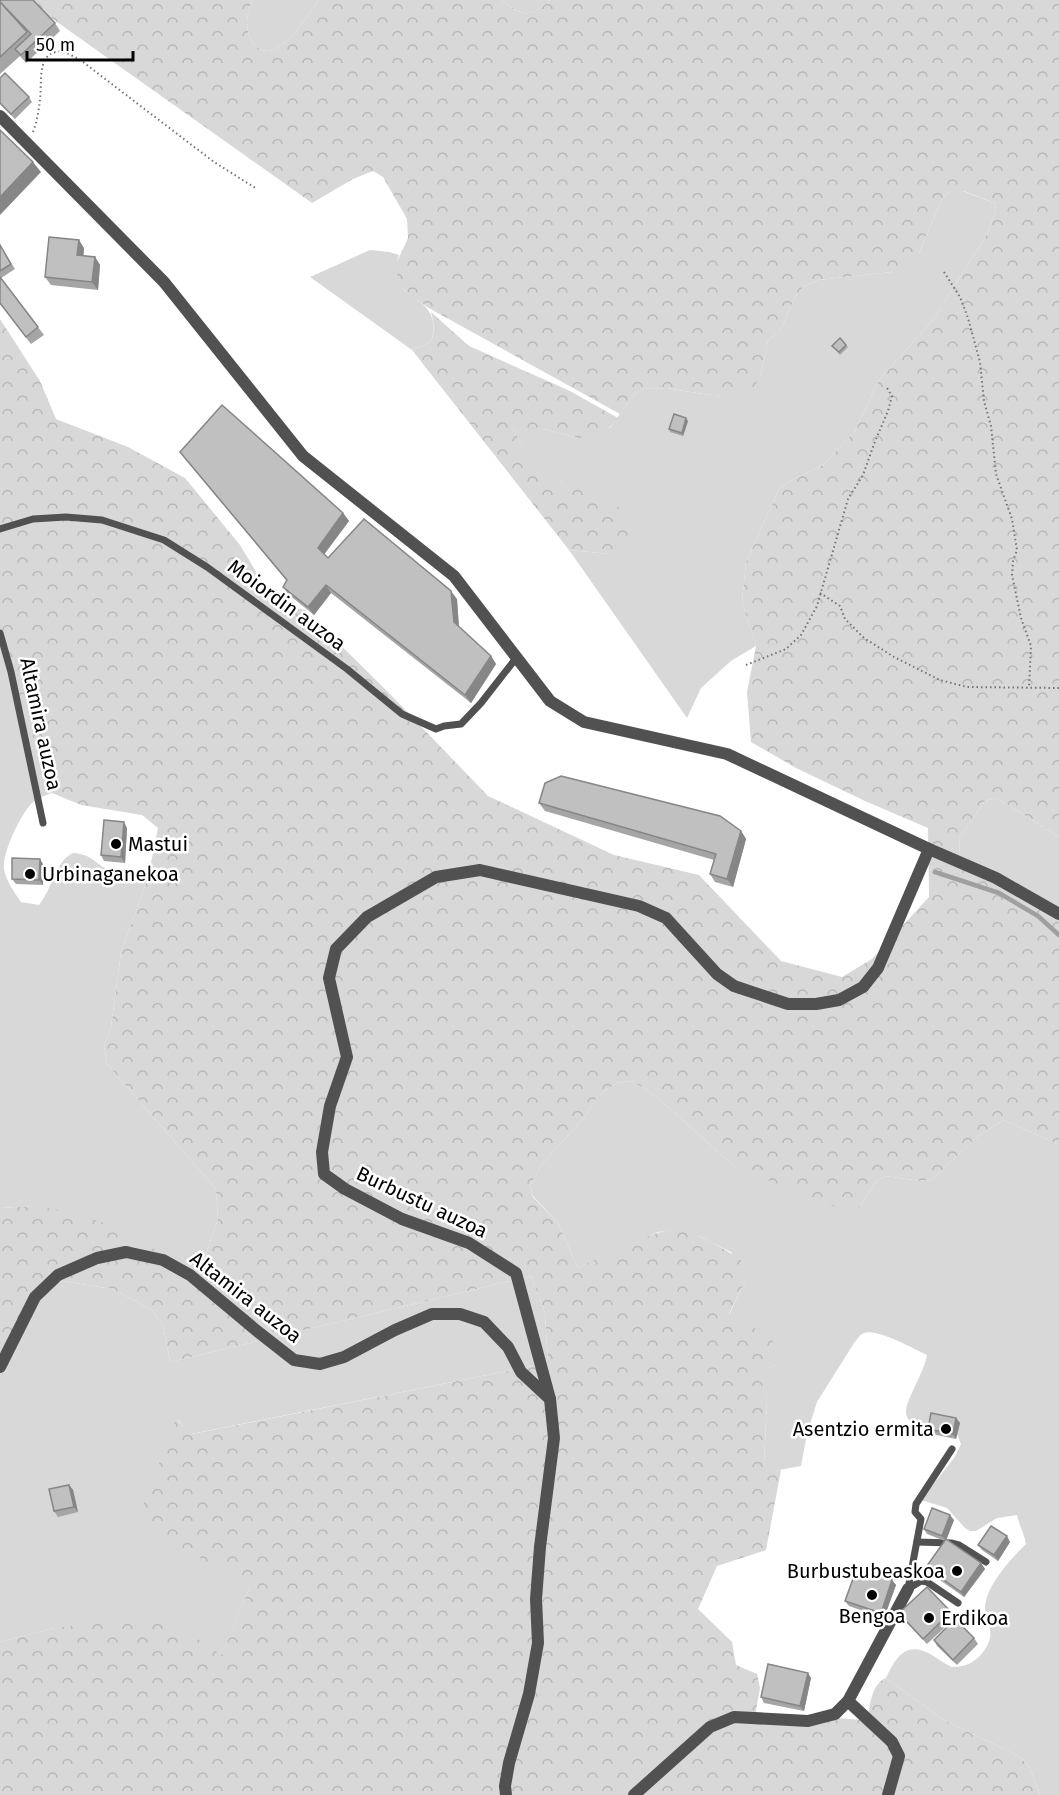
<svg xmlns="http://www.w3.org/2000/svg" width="1059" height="1795" viewBox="0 0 1059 1795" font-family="'Fira Sans',sans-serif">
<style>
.grass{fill:#d8d8d8}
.forest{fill:url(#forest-crowns)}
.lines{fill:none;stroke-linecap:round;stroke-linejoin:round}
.stream{stroke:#9f9f9f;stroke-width:4.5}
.path{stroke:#737373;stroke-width:2;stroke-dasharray:1.5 3;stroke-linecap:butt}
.service{stroke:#515151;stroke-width:7}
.minor{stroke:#515151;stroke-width:12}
.tertiary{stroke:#515151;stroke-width:12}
.wall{fill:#a5a5a5}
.shaded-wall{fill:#868686}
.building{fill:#c0c0c0;stroke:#868686;stroke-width:1.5}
.poi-dot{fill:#000;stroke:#fff;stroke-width:2}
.labels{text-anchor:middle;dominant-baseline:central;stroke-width:5;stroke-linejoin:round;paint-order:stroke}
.street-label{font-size:20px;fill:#000;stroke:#fff}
.poi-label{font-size:20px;fill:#000;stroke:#fff;text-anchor:start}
</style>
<defs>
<pattern id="forest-crowns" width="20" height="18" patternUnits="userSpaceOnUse" patternTransform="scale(1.5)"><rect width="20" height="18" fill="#d8d8d8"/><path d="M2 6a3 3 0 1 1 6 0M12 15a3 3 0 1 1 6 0" fill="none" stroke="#b8b8b8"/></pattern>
</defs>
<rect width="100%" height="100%" fill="#fff"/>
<g class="grass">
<path d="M252,0H319C307,16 296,35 279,47C261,59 247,42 247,23C247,15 250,7 252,0Z"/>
<path d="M502,0H550C531,18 522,17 502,0Z"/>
<path d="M951,191H963L996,204L994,217L986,236L933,320L879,380L855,431L823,465L788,482L779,489L746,562L742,602L756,646L731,661L701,688L687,718L569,550L610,554L562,481L545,487L513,429H543L578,438L610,428L630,399L641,389L666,388L722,397L760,378L768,341L780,331L795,297L803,287L818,280L892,272L919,253L942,198Z"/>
<path d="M370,250L389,252L399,255L397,262L402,288C423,304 440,312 431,342L412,350L310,277Z"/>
<path d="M0,641L52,793C44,796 37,798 31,804C20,816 2,853 4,869C6,881 14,892 21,902L39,905C52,890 55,861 73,853C94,854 97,867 115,873C126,876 138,876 148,878L121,952L111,1027L104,1045L107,1064L216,1189L218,1219L206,1254L195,1265L183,1266L33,1206L0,1208Z"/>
<path d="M997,798L1059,837V909L960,856L959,838L985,801Z"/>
<path d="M630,1081L646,1089L667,1106L735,1167L859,1208L876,1181L885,1176L920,1181L932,1180L979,1135L1004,1120L1059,1145V1795H1040L1029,1766L1019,1756L944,1720L886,1678C896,1656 907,1640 932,1655C939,1659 945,1664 952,1667C957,1667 962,1666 966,1665C980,1660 993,1643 990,1629C988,1619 983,1611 986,1601C990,1582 1012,1557 1026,1544C1024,1533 1019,1525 1017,1515L997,1518L976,1531H970L965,1528L947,1508L921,1500L954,1458L961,1444L958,1436L954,1434C941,1430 926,1429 913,1423C909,1421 906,1417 906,1412C906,1399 924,1373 927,1355C914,1349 877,1328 864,1333C859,1335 857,1340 854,1343L817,1402L807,1434L801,1466L774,1471L768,1469L764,1463L767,1400L758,1373L776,1365L747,1323L729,1315L745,1281L731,1252L701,1237L673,1230L658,1232L578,1268L558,1223L533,1196L530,1186L541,1165L584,1118L598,1096L617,1083Z"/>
<path d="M531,1276L545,1313L548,1363L191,1434L177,1419L250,1587L219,1662L54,1628L0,1642V1362L46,1284L63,1281L112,1289L151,1309L163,1325L170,1362Z"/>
</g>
<g class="forest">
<path d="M26,0H252C250,7 247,15 247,23C247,42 261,59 279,47C296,35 307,16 319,0H502C522,17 531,18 550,0H1059V837L997,798L985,801L959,838L960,856L1059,909V1145L1004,1120L979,1135L932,1180L920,1181L885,1176L876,1181L859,1208L832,1206L735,1167L667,1106L646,1089L630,1081L617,1083L598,1096L584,1118L541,1165L530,1186L533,1197L558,1223L578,1268C597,1259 657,1228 674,1230C700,1233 726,1249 746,1264L745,1281L729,1314L747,1323L773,1341L780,1355L776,1365L759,1373L767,1400L764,1463C768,1470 772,1471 781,1470L766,1550L717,1566L698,1609L732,1642L736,1665L757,1674L760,1688L755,1716C792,1721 830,1715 867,1721C870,1706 871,1684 886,1678L944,1720L1019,1756L1029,1766L1040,1795H0V1642L54,1628L135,1619L161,1624L207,1643L218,1653L219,1661L250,1587L137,1521L176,1419L192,1434L548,1363L545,1313L531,1276L170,1362L163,1325L151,1309L112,1289L63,1281L46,1284L0,1362V1208L33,1206L73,1212L120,1229L183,1266L195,1265L206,1254L218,1219L216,1189L107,1064L104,1045L111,1027L121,952L148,878L158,828L142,815L81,805L52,793L2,649L0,641V319L40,381L56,419L128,447L185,478L240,545L275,603L305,610L388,692L488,796L614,855L699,875L781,961L842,977L872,959L929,897L928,828L865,801L796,768L751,742L747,692L756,646L742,602L746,562L779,489L788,482L823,465L855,431L879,380L933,320L986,236L994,217L996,204L964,191H951L942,198L919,253L912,265L892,272L818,280L803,287L795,297L780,331L768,341L760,378L749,393L722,397L666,388L641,389L630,399L620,414L427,307L402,288L397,280V262L408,238L407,219L383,177L373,171L353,179L312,203Z"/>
<path d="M431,312L469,346L570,391L618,418L603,435L594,438H578L543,429H513L545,486L562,481L578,483L597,490L623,511L632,532L625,549L610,554L569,550L412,350L431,342C435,331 434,323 431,312Z"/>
</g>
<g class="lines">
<path class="stream" d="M935,872L999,893L1038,916L1059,935"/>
<g class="path">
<path d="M33,132C37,121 39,110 40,99C42,85 37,55 56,52C64,50 72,56 79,59L214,162L257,189"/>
<path d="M944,272L960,297L968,318L980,362L984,401L991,426L996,474L1012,519L1017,550L1013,561L1012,575L1021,618L1031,646L1029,688"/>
<path d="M820,593L840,606L845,619L864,638L894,657L940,680L967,687L1059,688"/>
<path d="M746,665L786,649L801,635L817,606L848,499L863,475L874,444L888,411L892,396L887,388"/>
</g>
<g class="service">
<path d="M0,529L33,519L66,517L102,520L164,540L207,567L347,669L402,714L436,729L444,726L461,724L481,703L517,657"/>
<path d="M0,633L11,672L43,823"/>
<path d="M917,1542L951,1543L959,1545L986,1562"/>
<path d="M908,1589L921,1519L915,1512L916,1504L952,1449"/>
<path d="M908,1589L921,1581L927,1582L958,1603"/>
</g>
<g class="minor">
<path d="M0,1367L35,1297L58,1275L97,1258L126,1252L163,1260L190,1275L257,1331L294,1360L320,1364L344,1357L395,1330L432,1314H460L484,1322L508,1347L521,1372L550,1399"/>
<path d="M848,1701L892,1742L899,1756L888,1795"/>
</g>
<g class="tertiary">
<path d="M0,116L164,282L303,456L454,576L550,701L584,722L727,754L929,849L996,878L1059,914"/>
<path d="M506,1795L505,1786L509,1763L529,1694L538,1643L536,1599L540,1547L554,1438L550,1399L516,1273L469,1243L402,1219L345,1189L324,1174L322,1152L330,1106L347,1057L329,978L336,949L367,917L436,877L480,870L639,906L666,918L717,974L734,986L788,1004H816L839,1000L863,987L878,968L929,849"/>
<path d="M634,1795L710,1727L734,1717L808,1721L835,1714L848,1701L908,1589"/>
</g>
</g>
<g class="wall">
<path d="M0,0L55,23L60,31L26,63L20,56L0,74Z"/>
<path d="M0,78L29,97L32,102L15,119L0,104Z"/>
<path d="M0,245L15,269L1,278L44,335L31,344L0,304Z"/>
<path d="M84,248L83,256L95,257L100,265L98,290L51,285L45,277Z"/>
<path d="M846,345L848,347L840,355L832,346Z"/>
<path d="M688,421L683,436L670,432L669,429Z"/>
<path d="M180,452L343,513L349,521L324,554L328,558L457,599L459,627L491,656L496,664L471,703L331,593L314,615L288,594L283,587L286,580L186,460Z"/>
<path d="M539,803L741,831L746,839L733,887L715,882L710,874L714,860L545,811Z"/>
<path d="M127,828L125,863L104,861L101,855Z"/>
<path d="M43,864V885L16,884L12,879Z"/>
<path d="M956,1418L960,1423L956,1439L932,1434L928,1429Z"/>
<path d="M69,1485L73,1490L78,1512L58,1517L54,1511Z"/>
<path d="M954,1520L946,1539L981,1563L985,1569L964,1597L930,1573L926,1567L945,1541L927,1534L924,1529Z"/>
<path d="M1010,1542L998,1561L982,1550L978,1545Z"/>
<path d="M862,1579L892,1580L896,1585L884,1618L849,1606L845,1601Z"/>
<path d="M951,1612L955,1618L927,1644L903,1619L899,1613Z"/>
<path d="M974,1638L978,1644L957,1665L937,1646L934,1640Z"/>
<path d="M811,1678L804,1711L764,1703L761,1697Z"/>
</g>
<g class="shaded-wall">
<path d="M33,162L41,172L0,215V197Z"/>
<path d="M79,240L84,248L83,263L77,255Z"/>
<path d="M95,257L100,265L98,290L92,282Z"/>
<path d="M686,418L688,421L683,436L682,433Z"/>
<path d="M343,513L349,521L323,556L318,548Z"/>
<path d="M326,585L331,593L314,615L308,607Z"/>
<path d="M451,591L457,599L459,630L454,622Z"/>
<path d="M491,656L496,664L471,703L465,695Z"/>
<path d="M124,822L127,828L125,863L121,857Z"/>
<path d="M741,831L746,839L733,887L727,879Z"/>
<path d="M40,859L43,864V885L39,880Z"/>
<path d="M956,1418L960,1423L956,1439L953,1434Z"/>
<path d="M69,1485L73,1490L78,1512L74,1507Z"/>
<path d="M950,1515L954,1520L946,1541L942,1536Z"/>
<path d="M1007,1536L1010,1542L998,1561L994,1555Z"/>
<path d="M981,1563L985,1569L964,1597L961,1592Z"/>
<path d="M892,1580L896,1585L884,1618L881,1613Z"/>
<path d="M808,1673L811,1678L804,1711L800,1706Z"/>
</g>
<g class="building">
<path d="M0,0H33L55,23L21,55L15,49L31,34L0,2Z"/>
<path d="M0,2L27,32L0,57Z"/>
<path d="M5,73L29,97L11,114L0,103V78Z"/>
<path d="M0,130L33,162L0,197Z"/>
<path d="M49,237L79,240L77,255L95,257L92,282L45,277Z"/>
<path d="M0,245L11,264L0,271Z"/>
<path d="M0,277L38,327L26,337L0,303Z"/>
<path d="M840,338L846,345L839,352L832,346Z"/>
<path d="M222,405L343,513L318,548L328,558L364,519L451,591L454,622L491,656L465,695L326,585L308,607L283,587L287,580L180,452Z"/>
<path d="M674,414L686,418L682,433L669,429Z"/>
<path d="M561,776L720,816L741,831L727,879L710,874L716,854L539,803L545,783Z"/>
<path d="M104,820L124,822L121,857L101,855Z"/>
<path d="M12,858L40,859L39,880L12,879Z"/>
<path d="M931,1413L956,1418L953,1434L928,1429Z"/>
<path d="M69,1485L74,1507L54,1511L49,1489Z"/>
<path d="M932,1508L950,1515L942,1536L924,1529Z"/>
<path d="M991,1526L1007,1536L994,1555L978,1545Z"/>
<path d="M946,1539L981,1563L961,1592L926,1567Z"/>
<path d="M865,1570L892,1580L881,1613L845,1601L854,1576L862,1579Z"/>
<path d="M927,1587L951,1612L923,1639L899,1613Z"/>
<path d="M955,1619L974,1638L953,1660L934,1640Z"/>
<path d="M768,1664L808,1673L800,1706L761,1697Z"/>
</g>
<g class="poi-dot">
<circle cx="116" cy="844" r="6"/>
<circle cx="30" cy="874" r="6"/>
<circle cx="946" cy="1429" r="6"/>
<circle cx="957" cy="1571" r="6"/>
<circle cx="872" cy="1595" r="6"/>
<circle cx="929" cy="1618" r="6"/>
</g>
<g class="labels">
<g class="street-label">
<text transform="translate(287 605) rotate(36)">Moiordin auzoa</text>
<text transform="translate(41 724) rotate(78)">Altamira auzoa</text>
<text transform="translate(422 1202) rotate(25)">Burbustu auzoa</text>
<text transform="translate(246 1297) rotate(38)">Altamira auzoa</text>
</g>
<g class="poi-label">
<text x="128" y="844">Mastui</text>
<text x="42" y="874">Urbinaganekoa</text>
<text x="934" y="1429" text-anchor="end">Asentzio ermita</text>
<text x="945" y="1571" text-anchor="end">Burbustubeaskoa</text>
<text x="872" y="1616" text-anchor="middle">Bengoa</text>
<text x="941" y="1618">Erdikoa</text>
</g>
</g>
<path d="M27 51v9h106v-9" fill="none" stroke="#000000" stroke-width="3"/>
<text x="36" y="51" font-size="18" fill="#000000" stroke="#ffffff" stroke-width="4.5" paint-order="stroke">50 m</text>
</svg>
